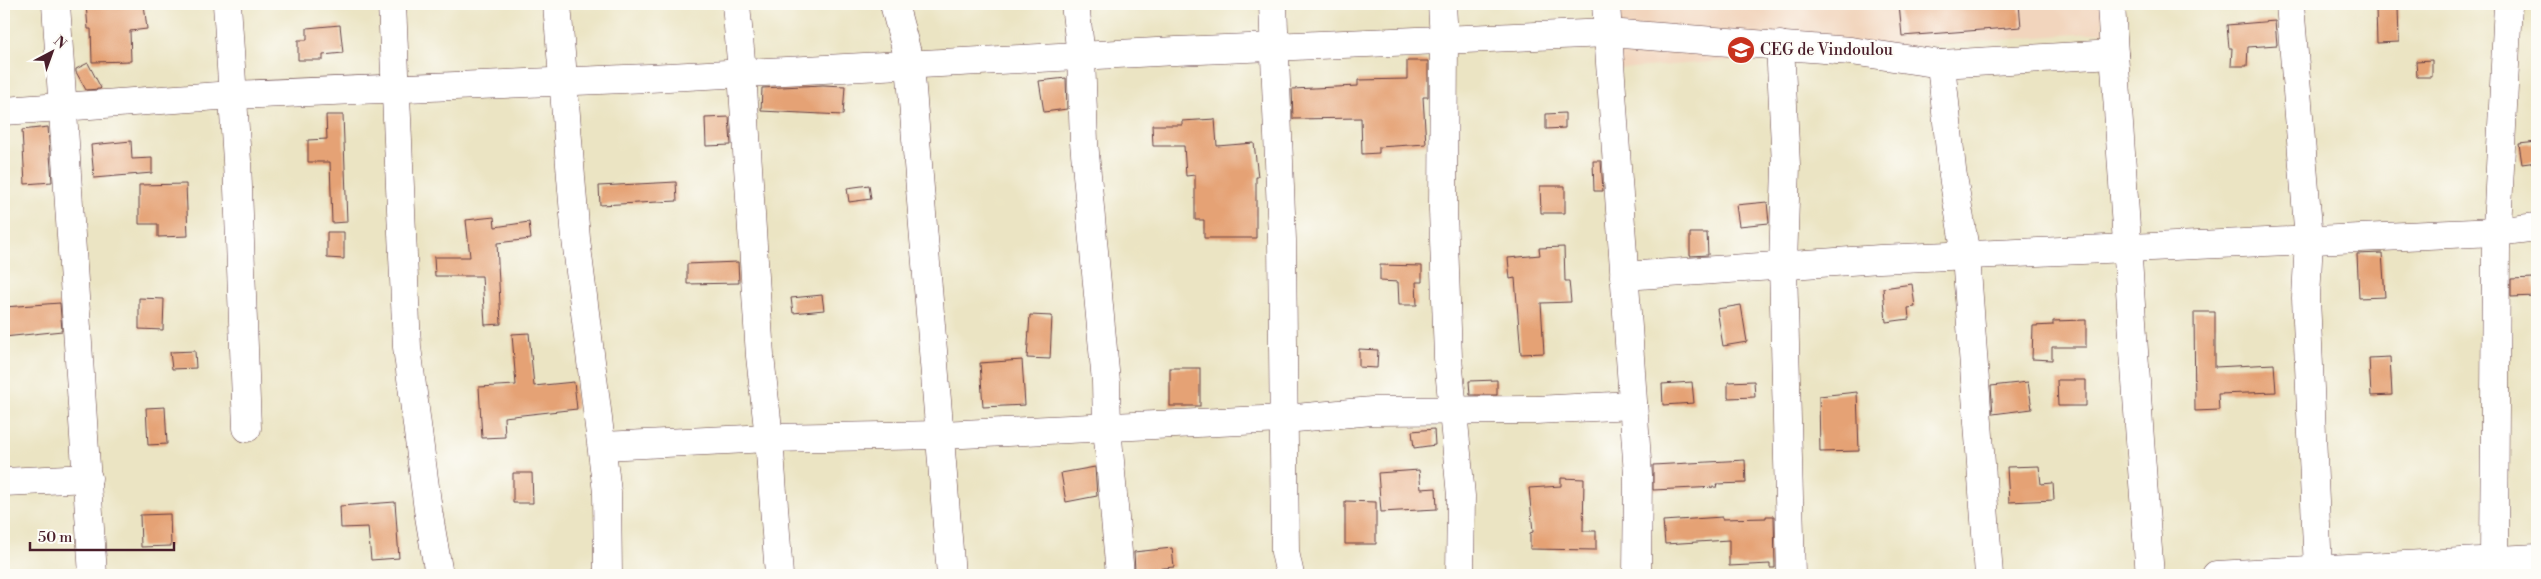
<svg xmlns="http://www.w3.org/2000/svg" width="2541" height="579" viewBox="0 0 2541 579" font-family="'Libre Bodoni',serif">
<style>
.built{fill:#f2d5bd}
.building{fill:#e5a274}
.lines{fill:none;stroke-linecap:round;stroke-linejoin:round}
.minor-casing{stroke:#623d42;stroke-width:29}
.minor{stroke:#fff;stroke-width:28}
.labels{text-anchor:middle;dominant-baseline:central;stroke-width:4.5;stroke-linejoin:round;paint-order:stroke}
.poi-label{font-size:16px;fill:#4a1f2b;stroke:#fdfcf7;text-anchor:start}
</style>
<rect width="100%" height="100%" fill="#fdfcf7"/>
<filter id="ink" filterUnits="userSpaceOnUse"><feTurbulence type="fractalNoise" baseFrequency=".02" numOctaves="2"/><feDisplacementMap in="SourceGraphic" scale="10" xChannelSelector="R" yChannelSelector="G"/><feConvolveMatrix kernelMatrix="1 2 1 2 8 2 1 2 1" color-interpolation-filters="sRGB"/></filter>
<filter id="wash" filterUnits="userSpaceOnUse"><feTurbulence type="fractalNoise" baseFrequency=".0096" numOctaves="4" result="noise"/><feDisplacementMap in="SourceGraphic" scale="20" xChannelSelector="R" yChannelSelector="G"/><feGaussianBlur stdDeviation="1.12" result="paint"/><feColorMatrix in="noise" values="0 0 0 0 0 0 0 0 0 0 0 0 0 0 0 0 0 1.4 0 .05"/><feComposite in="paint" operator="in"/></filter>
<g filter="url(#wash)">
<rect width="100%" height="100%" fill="#ebe4c3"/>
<path class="built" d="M1615,4H2102L2104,32L1620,69Z"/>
<g id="blocks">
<g class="building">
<path d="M86,4H144L147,29L130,31L131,61L92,62L91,29H88Z"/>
<path d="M1899,4H2019L2021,27L1902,36Z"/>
<path d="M2398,7L2399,42L2377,43L2376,8Z"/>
<path d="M2275,21L2277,45L2248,47L2247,66H2231L2232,48H2229L2227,25Z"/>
<path d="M340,25L343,53L323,55V60H298V40H307V28Z"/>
<path d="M2432,60V77H2417L2416,61Z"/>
<path d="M1407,61H1428V97H1423L1426,144L1379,147V153L1362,154L1361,118L1293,119L1292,89L1358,86V80L1407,79Z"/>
<path d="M88,63L101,88L100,89L86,90L76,72V69Z"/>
<path d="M1066,78L1067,109L1044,112L1039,81Z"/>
<path d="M823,85L845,86L843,115L761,111L762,88Z"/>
<path d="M1565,113V128L1546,129V114Z"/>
<path d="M326,115H343L347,222L332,223L330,162H308V140L327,139Z"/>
<path d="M729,117L731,145L706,146L705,118Z"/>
<path d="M1215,119L1217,146L1254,143L1258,177H1256V238H1204V220H1195V175L1186,176L1184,146H1153L1152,125H1182V121Z"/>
<path d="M48,127L52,182L25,184L22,130Z"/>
<path d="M131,141L132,159L152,158V173L94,178L91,145Z"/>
<path d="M2537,142V162L2522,164L2519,144Z"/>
<path d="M1593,161H1601L1603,191H1594Z"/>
<path d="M676,182L677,201L600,205L599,186Z"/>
<path d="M186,184L188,236L158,237V224H139V185Z"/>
<path d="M869,185L871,199L849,202L847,188Z"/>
<path d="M1540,186H1565V213H1541Z"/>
<path d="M1767,202L1769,223L1739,226L1736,205Z"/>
<path d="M494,217L495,227L529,222L531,239L497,243L501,324L485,325L482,276H435L434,257H470L466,220Z"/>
<path d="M327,232H344V259L327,258Z"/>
<path d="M1690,233H1707L1708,255L1690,256Z"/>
<path d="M1564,247L1565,281H1569L1571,302L1541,303L1544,353L1521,354L1515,278L1510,279L1508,258L1540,255L1539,248Z"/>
<path d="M2382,253L2385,297L2359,298L2357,254Z"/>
<path d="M738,262L739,283L687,284V264Z"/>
<path d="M1380,265L1422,266V282H1416L1417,305H1399L1398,282L1380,281Z"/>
<path d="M2534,278L2535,296L2511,297V279Z"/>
<path d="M1912,284L1915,307L1908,308L1909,319L1886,322L1883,288Z"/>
<path d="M822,295L824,310L793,313L791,298Z"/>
<path d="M139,298L164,299L163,330L139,329Z"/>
<path d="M60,303L62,331L4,337V307Z"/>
<path d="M1741,305L1747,342L1723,346L1717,309Z"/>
<path d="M2194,312H2215V367L2274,364L2276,392L2218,394L2219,410L2195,411Z"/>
<path d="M1030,315L1052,316L1050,359L1027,358Z"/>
<path d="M2086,320V347H2052V360L2032,359L2033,326L2053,325V321Z"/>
<path d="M529,333L534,386L574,382L577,409L504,417L505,437L482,438L479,387L516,385L512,334Z"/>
<path d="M1359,349L1378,350L1377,368L1359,367Z"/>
<path d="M195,351L196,368L172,369L170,352Z"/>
<path d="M2390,357L2392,395L2371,396L2369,358Z"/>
<path d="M1022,360L1025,405L983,407L980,363Z"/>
<rect x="1170" y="368" width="30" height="38"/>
<path d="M1497,380V395H1470L1469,381Z"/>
<path d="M2057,380H2086V406H2058Z"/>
<path d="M1754,381L1755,397L1728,398V382Z"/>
<path d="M1692,382L1694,403L1663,405L1662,384Z"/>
<path d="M2028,382L2032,409L1993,414L1991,386Z"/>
<path d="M1857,392L1859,451L1820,452L1819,396Z"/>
<path d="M165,407L167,444L148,445L146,408Z"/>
<path d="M1434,429L1435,445L1414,448L1412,431Z"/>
<path d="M1745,460L1746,483L1716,484L1717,487L1653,490V465Z"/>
<path d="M2039,466L2041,484L2053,483L2054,500L2009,502L2007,467Z"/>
<path d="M1095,467L1097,496L1066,502L1061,473Z"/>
<path d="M1419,470L1421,489L1436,488L1437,509L1381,512L1378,473Z"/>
<path d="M513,473H532L533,503H513Z"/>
<path d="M1561,478L1584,479L1583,531H1596V550L1530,549V533L1533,532L1529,488L1561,486Z"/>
<path d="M1345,501L1376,502V544H1345Z"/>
<path d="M395,502L399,558L371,560L368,527L341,528L340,506Z"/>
<path d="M170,514L171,546L141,547L140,515Z"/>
<path d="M1766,516H1774L1775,568H1770V564L1729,566V540L1665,544L1663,521L1722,517V519L1766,518Z"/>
<path d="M1172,548L1174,567L1135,571L1134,552Z"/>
</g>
</g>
</g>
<g filter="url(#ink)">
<use href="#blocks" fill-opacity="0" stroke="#623d42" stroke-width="1"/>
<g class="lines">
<defs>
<g id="minor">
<path d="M56,4L93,575"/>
<path d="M227,4L237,161L247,428"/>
<path d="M392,4L407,347L428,510L439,575"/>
<path d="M557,4L576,239L607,492L608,575"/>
<path d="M736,4L742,72L760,356L769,438L779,575"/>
<path d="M894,4L910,64L951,575"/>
<path d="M1075,4L1081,56L1084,142L1106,382L1107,427L1120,575"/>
<path d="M1273,4L1282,240L1285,552L1290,575"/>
<path d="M1442,4L1444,40L1443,210L1448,358L1461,496L1460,575"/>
<path d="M1606,4L1638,475L1637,575"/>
<path d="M2290,4L2309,240L2306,298L2318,570"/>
<path d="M1780,45L1786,165L1783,266L1791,575"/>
<path d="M2114,54C2127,228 2136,402 2150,575"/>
<path d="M1941,64L1952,170L1966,256L1989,575"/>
<path d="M4,111L233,95L649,78L1176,51L1608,33L1851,51L1941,64L2114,54L2111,4"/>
<path d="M1624,276L1880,259L2496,232L2537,227"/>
<path d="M603,446L769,438L941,435L1285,419L1372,411L1536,410L1633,405"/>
<path d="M4,482L88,478"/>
<path d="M2494,561L2496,249L2508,4"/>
<path d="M2216,575L2537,558"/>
</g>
</defs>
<use href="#minor" class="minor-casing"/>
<use href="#minor" class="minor"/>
</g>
</g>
<defs>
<symbol id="school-disc" viewBox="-11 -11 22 22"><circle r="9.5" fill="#c8321e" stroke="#fdfcf7"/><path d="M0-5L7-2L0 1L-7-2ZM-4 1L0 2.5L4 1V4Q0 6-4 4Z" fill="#fff"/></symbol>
</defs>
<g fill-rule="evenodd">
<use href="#school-disc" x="1725" y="34" width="32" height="32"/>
</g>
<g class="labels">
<g class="poi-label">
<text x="1760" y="50">CEG de Vindoulou</text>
</g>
</g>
<rect width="2541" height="579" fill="none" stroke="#fdfcf7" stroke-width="20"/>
<g transform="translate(52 52) rotate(41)" stroke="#fdfcf7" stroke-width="4" paint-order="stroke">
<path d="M0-4L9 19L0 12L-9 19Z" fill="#4a1f2b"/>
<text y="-8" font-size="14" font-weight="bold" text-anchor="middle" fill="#4a1f2b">N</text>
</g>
<path d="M30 542v8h144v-8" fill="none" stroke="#4a1f2b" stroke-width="2.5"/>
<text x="38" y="542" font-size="15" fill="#4a1f2b" stroke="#fdfcf7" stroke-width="4" paint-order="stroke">50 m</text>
</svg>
